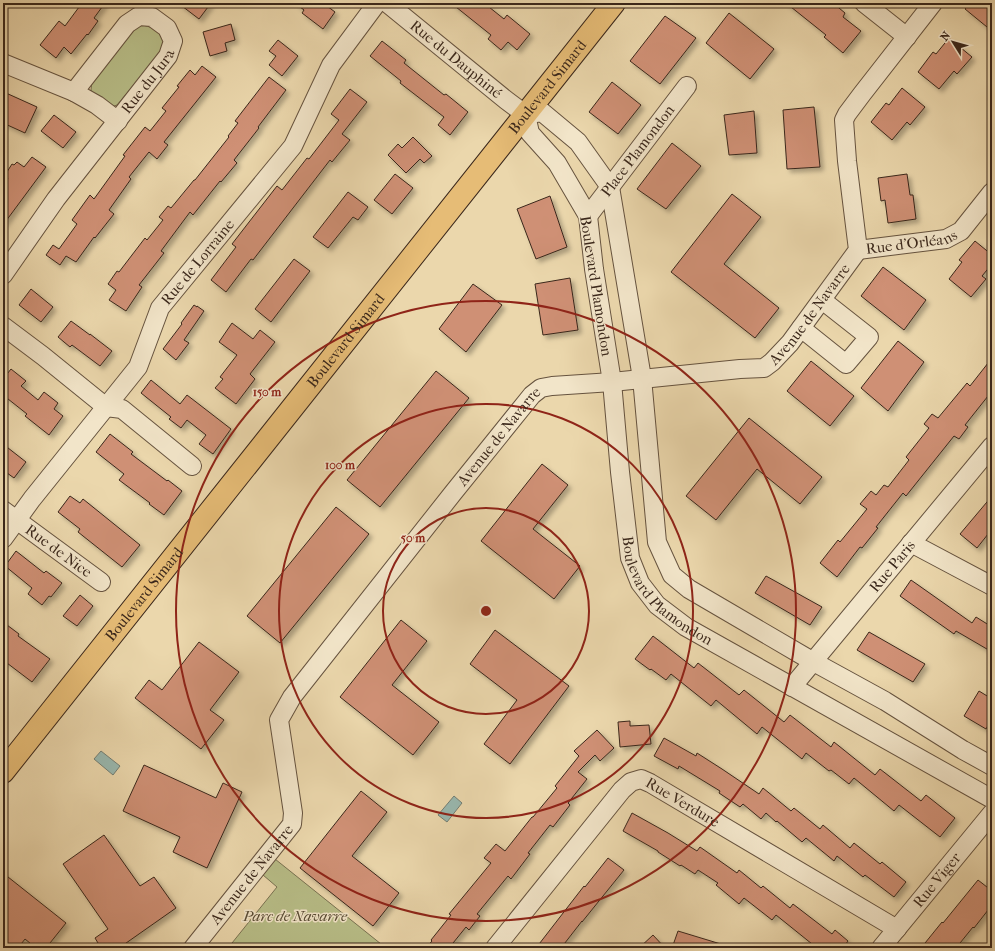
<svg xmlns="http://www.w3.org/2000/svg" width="995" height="951" viewBox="0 0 995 951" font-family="'IM FELL French Canon',serif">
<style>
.green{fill:#b8be88;stroke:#797252}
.water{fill:#99b8af;stroke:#737e74}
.building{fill:#cf9075;stroke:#3a271b;filter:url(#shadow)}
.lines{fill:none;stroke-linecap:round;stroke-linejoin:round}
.minor-casing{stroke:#66533f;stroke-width:20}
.major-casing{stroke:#3a271b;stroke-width:24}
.minor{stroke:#f2e5c9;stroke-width:18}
.major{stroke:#e6bc76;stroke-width:22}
.ring{fill:none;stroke:#8f2418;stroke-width:2}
.labels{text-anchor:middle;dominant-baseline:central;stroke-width:3;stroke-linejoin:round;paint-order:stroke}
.street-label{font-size:15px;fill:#3a271b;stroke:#f2e5c9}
.park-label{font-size:15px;font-style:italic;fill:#5a4d36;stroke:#f2e5c9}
.centre{fill:#8f2418;stroke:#f2e5c9;stroke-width:2}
.ring-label{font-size:12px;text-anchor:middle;font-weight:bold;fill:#8f2418;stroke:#f2e5c9;stroke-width:3;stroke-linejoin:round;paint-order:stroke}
</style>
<defs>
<filter id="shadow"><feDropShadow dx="3.5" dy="3.5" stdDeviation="2" flood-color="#0004"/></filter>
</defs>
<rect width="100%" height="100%" fill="#ebd7ac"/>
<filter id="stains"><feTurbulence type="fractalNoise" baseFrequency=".005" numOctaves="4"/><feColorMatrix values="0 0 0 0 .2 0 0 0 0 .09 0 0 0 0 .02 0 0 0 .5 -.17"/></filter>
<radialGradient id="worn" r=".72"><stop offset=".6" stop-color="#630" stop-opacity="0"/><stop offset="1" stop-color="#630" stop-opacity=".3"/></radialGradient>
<g class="green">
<path d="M141,25C149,26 162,30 164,40C165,43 163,47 163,50L117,105L111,107L93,95L91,90L92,81L131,29Z"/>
<path d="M275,859L381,944L377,948H228L277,887L263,875Z"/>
</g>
<g class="water">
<path d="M101,751L120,766L113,775L94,759Z"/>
<path d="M454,796L462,803L447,822L438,815Z"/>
</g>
<g class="building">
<path d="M82,3H105L94,18L98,21L88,35L87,34L71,54L64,47L56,58L40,45L59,21L65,26Z"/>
<path d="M178,3H211L199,19Z"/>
<path d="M295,3H323L335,12L323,29L302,13L304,10Z"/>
<path d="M451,3H484L504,19L507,15L530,34L517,50L508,42L501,50L488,39L491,35Z"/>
<path d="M786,3H833L845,13L843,17L861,31L843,53L824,37L826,35Z"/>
<path d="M970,3H992V21L987,27L965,9Z"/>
<path d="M729,13L774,49L750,79L706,43Z"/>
<path d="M665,16L696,38L660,84L630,61Z"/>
<path d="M231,24L235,40L225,43L227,51L210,56L203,32Z"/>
<path d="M949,38L972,57L957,74L954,71L939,89L918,72L933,52L936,54Z"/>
<path d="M278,40L298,56L282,76L269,65L276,56L269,51Z"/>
<path d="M382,41L406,60L404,63L444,95L446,94L468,112L450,135L438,125L444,117L400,83L401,81L370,56Z"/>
<path d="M202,66L216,77L164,142L168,145L157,159L149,152L129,177L131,179L109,210L114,214L95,238L94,237L76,262L66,256L60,265L46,255L53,245L59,249L77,224L72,220L90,195L94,199L125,156L123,155L145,127L150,131L166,111L162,108L179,87L177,86L190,70L195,75Z"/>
<path d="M269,77L286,90L258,127L259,128L234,160L237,163L221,182L220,181L193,215L190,212L161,251L164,253L139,285L142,287L126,311L109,300L116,290L108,284L117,271L119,272L145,238L147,240L163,220L159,217L168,206L171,208L194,180H195L229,137L228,136L238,123L235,121Z"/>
<path d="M612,82L641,105L618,134L589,112Z"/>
<path d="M902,88L925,107L910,125L907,122L892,140L871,122L886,103L889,105Z"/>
<path d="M350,89L367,102L342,134L350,140L332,162L330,160L253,260L251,259L226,292L211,280L236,247L232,244L277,186L282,190L307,158L309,159L339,120L331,114Z"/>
<path d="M6,93L37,107L25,133L3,123V100Z"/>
<path d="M814,107L820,167L787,169L783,110Z"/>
<path d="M754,111L757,153L729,155L724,115Z"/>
<path d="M54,115L76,132L63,148L41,131Z"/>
<path d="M413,137L432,156L424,163L420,159L406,173L388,155L398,144L402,148Z"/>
<path d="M672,143L701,166L666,209L637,189Z"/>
<path d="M32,157L46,167L3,225V185L8,178L5,175L12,164L14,165L17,162L24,167Z"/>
<path d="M395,174L413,188L392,214L374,200Z"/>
<path d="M907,174L910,195H913L916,219L888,223L885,200L881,201L878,178Z"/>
<path d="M348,192L368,207L358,220L353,217L328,248L313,237Z"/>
<path d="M732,194L761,217L724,264L779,308L755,338L671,272Z"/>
<path d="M550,196L567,247L536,259L517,209Z"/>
<path d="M975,241L992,255V264L982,276L986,279L971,297L949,279L962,262L959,260Z"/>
<path d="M294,259L310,271L271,322L255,309Z"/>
<path d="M883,267L926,300L904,330L861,296Z"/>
<path d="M570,278L578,330L543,335L535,284Z"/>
<path d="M473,284L502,305L466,352L439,329Z"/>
<path d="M31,289L53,307L41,322L19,305Z"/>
<path d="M194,305L197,307V306L204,311L184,340L189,343L176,360L163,349L182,324L181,323Z"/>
<path d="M71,321L90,335V334L112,351L100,366L72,345L70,347L58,337Z"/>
<path d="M232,323L253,339L260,330L275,342L250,374L255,379L236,404L215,388L223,379L220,377L237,355L219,342Z"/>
<path d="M898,341L924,362L888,411L861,388Z"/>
<path d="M992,358V391L965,425L968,427L959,439L954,436L906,496L903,493L876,527L878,528L862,548L860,547L837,577L820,563L838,540L840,542L867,509L860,504L871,491L876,495L884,485L888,487L909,460L906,457L929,428L924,424L932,414L938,418L967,383L970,386Z"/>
<path d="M811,361L854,396L830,426L787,391Z"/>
<path d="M11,369L26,381L21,386L38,400L44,392L58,403L54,409L63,416L49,435L25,416L27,414L3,395V379Z"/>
<path d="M436,371L469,398L380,507L347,480Z"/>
<path d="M151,380L180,404L187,395L231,429L213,454L199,444L206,435L187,420L181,428L169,419L171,417L141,393Z"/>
<path d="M749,418L822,477L800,504L757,469L716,520L686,496Z"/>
<path d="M110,434L133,452L131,454L167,481L168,480L182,491L164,515L149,504L150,503L119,480L124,474L96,452Z"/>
<path d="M3,444L26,462L14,478L3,470Z"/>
<path d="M542,464L568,485L533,529L580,566L554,599L481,541Z"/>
<path d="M70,496L80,503L83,499L140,545L122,567L78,532L80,529L58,512Z"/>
<path d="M992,496V529L977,548L960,534Z"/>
<path d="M336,507L369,534L280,643L247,616Z"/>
<path d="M16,551L44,573L46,571L62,583L51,597L49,596L42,605L28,594L32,588L5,566Z"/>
<path d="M766,576L822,607L810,625L755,593Z"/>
<path d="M911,580L972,623L976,617L992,627V652L956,631L954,634L900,596Z"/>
<path d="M80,595L93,606L77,626L63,616Z"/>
<path d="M401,620L427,641L392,685L439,722L413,755L340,697Z"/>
<path d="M3,622L19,634L18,636L50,659L32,682L3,660Z"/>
<path d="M495,630L569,686L510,764L484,744L517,700L470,664Z"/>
<path d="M869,632L925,664L913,682L857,650Z"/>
<path d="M653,636L694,668L698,663L739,695L744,690L784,722L790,715L831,747L834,742L875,775L880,769L921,801L926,795L955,818L940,837L899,805L894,811L854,778L849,784L831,770L829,771L806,753L802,759L762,727L757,734L716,700L711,706L671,674L666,680L651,669L650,670L635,659Z"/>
<path d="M199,642L239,672L210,710L224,720L201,749L135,698L149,680L162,690Z"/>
<path d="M979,691L992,699V718L986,729L964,716Z"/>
<path d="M630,721V726L649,725L651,744L620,747L618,722Z"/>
<path d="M597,730L614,748L600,761L595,755L578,772L587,779L568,803L570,805L553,827L550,825L528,853L530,854L511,879L508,876L477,914L480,916L469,930L466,927L449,948H426L432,941L431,940L451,915L449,914L491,863L484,858L496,844L505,851L532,817H533L557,788L555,786L579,756L574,751Z"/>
<path d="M664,738L696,756L697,753L722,769L759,794L763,788L791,811L794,808L820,829L823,825L850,848L854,843L880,864L882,862L906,882L894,897L865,875L863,877L837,856L834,861L806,838L802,842L777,821L776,822L766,813L761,819L743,804L740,807L719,793L720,791L679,766L678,769L654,756Z"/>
<path d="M144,765L216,798L223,783L242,792L207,868L173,852L180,837L123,811Z"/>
<path d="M361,791L387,812L352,856L399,893L373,926L300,868Z"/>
<path d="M632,813L668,833L697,851L700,847L737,873L739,870L761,888L763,886L790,908L793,904L832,934L835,930L848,941L843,948H817L776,915L772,920L744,898L739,904L716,885L718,883L698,870L695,874L681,865L680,866L658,852V851L623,831Z"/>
<path d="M104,835L140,886L154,877L176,908L119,948H101L95,938L108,929L63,864Z"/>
<path d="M608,858L624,870L582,922V921L561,948H536L584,886L585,887Z"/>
<path d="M3,873L66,923L46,948H36L25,939L18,948H3Z"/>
<path d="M978,880L992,891V905L974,928L973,927L956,948H921L942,922L943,923Z"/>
<path d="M678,931L724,945L723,948H672Z"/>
<path d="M653,935L665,948H639Z"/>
</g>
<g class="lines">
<defs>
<g id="minor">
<path id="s1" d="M387,3L506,100L526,115"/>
<path d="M864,3L907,37"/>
<path d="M3,63L74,92L97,105L118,121"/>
<path id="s2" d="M526,115L530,133L557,163L588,216L594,269L612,382L620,472L630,558L640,583L657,605L686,627L992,799"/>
<path d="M526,115L542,112L578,142L610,187L642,378L657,542L672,575L689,589L812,661L885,701L963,750L992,766"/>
<path id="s3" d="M588,216L687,86"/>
<path id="s4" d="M858,250L946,239L961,231L992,192"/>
<path id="s5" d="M3,275L56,199L168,56L173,41L167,28L152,17L139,16L127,24L74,92"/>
<path d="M3,326L43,356L106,407L122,409L192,466"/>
<path d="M801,328L846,364L869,337L822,300"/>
<path id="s6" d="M3,510L101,582"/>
<path id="s7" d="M3,539L32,499L138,367L160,308L293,146L331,65L377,3"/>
<path d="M911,543L992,586"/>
<path id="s8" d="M792,687L992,446"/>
<path id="s9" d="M193,948L292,824L293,813L279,720L292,697L453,493L532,395L541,388L552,386L612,382L740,369L764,368L772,362L790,343L858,250L847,161L844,120L847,114L862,94L933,3"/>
<path id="s10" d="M495,948L622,790L631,782L641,779L650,783L897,929"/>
<path id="s11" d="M881,948L992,813"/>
</g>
<g id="major">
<path id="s12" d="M3,772L614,3"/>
</g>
</defs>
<use href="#minor" class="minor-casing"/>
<use href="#major" class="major-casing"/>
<use href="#minor" class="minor"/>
<use href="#major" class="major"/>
</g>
<g class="ring">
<circle cx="486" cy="611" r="103"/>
<circle cx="486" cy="611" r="207"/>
<circle cx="486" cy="611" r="310"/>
</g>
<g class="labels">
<g class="street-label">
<text stroke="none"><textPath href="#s1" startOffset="89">Rue du Dauphiné</textPath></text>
<text stroke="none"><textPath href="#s5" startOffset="242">Rue du Jura</textPath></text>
<text stroke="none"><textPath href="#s12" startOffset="875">Boulevard Simard</textPath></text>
<text stroke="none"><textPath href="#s3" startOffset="82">Place Plamondon</textPath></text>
<text stroke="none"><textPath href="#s4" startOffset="54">Rue d'Orléans</textPath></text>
<text stroke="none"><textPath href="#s7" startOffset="341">Rue de Lorraine</textPath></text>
<text transform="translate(596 286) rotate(81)">Boulevard Plamondon</text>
<text stroke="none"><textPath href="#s9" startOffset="982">Avenue de Navarre</textPath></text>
<text stroke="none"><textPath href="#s12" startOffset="551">Boulevard Simard</textPath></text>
<text stroke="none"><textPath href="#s9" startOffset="623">Avenue de Navarre</textPath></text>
<text stroke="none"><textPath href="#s6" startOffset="69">Rue de Nice</textPath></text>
<text stroke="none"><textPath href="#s8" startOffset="157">Rue Paris</textPath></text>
<text stroke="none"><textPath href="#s2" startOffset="514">Boulevard Plamondon</textPath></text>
<text stroke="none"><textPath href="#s12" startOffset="227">Boulevard Simard</textPath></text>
<text stroke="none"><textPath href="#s10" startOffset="273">Rue Verdure</textPath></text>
<text stroke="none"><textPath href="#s9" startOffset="94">Avenue de Navarre</textPath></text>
<text stroke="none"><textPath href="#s11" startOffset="88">Rue Viger</textPath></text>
</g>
<g class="park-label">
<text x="295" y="916">Parc de Navarre</text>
</g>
</g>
<circle cx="486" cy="611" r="6" class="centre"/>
<g class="ring-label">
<text x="267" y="396">150 m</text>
<text x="340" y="469">100 m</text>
<text x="413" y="542">50 m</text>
</g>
<rect width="995" height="951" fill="none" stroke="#ebd7ac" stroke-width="16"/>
<rect x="4" y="4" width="987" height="943" fill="none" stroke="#3a271b" stroke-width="2"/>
<rect x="8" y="8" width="979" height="935" fill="none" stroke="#3a271b"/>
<g transform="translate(953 42) rotate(307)" stroke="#f2e5c9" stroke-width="3" paint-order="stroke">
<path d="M0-3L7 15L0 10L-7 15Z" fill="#3a271b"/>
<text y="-6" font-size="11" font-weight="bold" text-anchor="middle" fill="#3a271b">N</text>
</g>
<rect width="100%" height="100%" filter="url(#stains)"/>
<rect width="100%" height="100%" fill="url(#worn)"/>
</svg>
